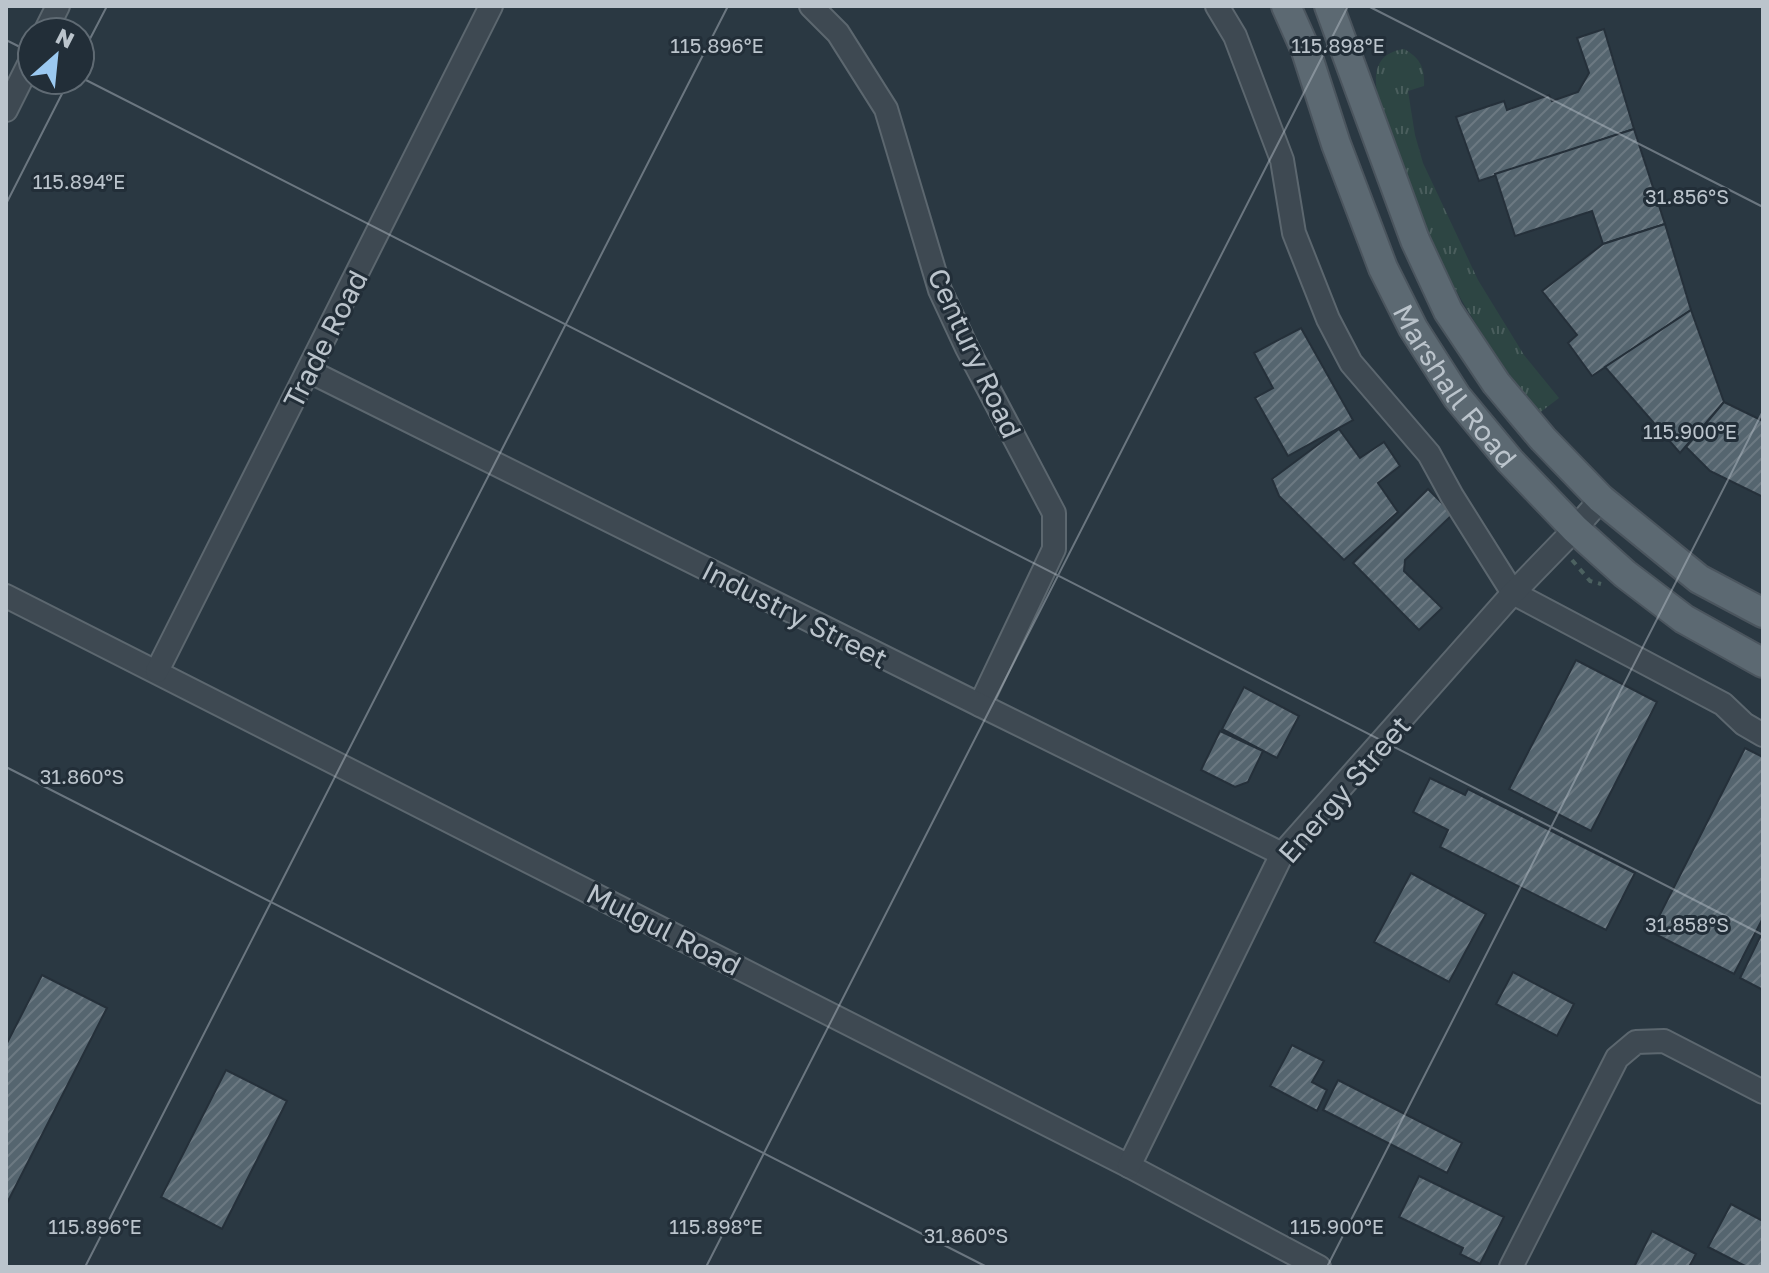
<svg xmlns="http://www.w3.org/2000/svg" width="1769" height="1273" viewBox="0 0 1769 1273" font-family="'Golos Text',sans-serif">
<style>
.grass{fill:url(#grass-tufts)}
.building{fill:url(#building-hatch);stroke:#25303a;stroke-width:2}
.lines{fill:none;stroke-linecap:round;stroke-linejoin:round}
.minor-casing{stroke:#5c676f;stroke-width:26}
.major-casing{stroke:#4b555e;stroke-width:32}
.path{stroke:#4c6160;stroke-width:4;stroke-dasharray:6 6;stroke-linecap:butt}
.minor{stroke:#3e4952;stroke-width:22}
.major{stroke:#5c6972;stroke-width:28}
.ticks{fill:none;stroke:#bbc4cc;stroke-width:2;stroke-opacity:0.45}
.labels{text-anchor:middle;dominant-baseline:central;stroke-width:6;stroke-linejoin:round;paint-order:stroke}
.street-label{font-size:28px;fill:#bbc4cc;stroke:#222e38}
.ticks-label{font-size:20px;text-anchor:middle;fill:#bbc4cc;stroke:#222e38;stroke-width:6;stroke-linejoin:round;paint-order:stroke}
</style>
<defs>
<pattern id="grass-tufts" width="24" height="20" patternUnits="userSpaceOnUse" patternTransform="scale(2)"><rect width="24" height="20" fill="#2d4543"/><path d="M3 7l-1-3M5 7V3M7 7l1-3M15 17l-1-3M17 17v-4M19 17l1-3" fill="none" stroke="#4a5e5d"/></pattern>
<pattern id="building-hatch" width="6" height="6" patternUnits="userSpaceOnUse" patternTransform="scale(2)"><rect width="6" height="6" fill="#55656f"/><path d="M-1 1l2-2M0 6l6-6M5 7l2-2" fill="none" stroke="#6c7982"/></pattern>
</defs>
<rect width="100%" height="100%" fill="#2a3842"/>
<path class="grass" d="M1404,49C1420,58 1425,67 1424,86L1408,91L1415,135L1423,163L1478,280L1524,355L1559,398L1538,414C1505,369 1474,324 1448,276C1424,233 1408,187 1392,140C1383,112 1355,56 1404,49Z"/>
<g class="building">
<path d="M1604,29L1634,129L1479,181L1456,117L1504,101L1507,110L1549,95L1552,101L1578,92L1589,73L1577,38Z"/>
<path d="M1634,129L1665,224L1603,244L1592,211L1515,236L1495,174Z"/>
<path d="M1665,224L1691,310L1592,376L1568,343L1577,335L1542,291L1603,244Z"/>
<path d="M1691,310L1724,402L1680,453L1605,367Z"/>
<path d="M1301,328L1353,420L1288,456L1255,398L1273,388L1254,353Z"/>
<path d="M1724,402L1763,421V493L1761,496L1710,471L1686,447Z"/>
<path d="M1339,429L1360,458L1384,442L1400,466L1378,483L1398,512L1344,560L1279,496L1272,479Z"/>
<path d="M1428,489L1453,514L1405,560L1404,571L1442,608L1419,630L1353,563Z"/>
<path d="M1576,660L1657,702L1591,831L1509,789Z"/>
<path d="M1244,687L1299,716L1277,758L1222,729Z"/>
<path d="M1220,731L1263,751L1248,782L1235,787L1201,770Z"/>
<path d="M1745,748L1763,757V918L1734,974L1651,932Z"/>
<path d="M1430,778L1465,795L1468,789L1635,873L1606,930L1440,847L1448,830L1413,812Z"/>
<path d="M1411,873L1486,914L1449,982L1374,942Z"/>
<path d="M1763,931V990L1740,978Z"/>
<path d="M1513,972L1574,1004L1557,1036L1496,1004Z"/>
<path d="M42,975L107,1008L6,1205V1045Z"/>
<path d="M1292,1045L1324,1061L1312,1082L1327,1090L1317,1111L1270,1086Z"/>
<path d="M226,1070L287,1101L222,1229L161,1197Z"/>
<path d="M1338,1080L1462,1143L1447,1173L1323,1110Z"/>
<path d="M1419,1176L1504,1217L1480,1264L1460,1254L1463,1248L1399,1217Z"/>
<path d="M1731,1204L1763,1221V1267H1747L1708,1247Z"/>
<path d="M1652,1231L1696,1254L1689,1267H1634Z"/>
</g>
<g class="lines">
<defs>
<g id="minor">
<path d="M811,6L838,33L886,109L940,290L967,348L1054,513V549L980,705"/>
<path d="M1217,6L1235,36L1282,160L1294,233L1328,319L1351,363L1429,454L1452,496L1513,593L1723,704L1744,724L1763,735"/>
<path d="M45,32L58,6"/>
<path d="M6,110L32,58"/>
<path d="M309,371L980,705L1282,854"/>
<path d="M6,596L1129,1166L1319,1267"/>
<path d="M157,671L491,6"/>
<path d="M1129,1166L1282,854L1513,593L1575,529L1601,499"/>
<path d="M1511,1267L1617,1058L1636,1042L1664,1041L1763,1092"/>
</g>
<g id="major">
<path id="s1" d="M1286,6L1306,51L1336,144L1383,268L1413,328L1457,397L1510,461L1575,529L1625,574L1684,619L1763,663"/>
<path d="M1329,6L1415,240L1448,311L1496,383L1543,439L1601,499L1699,579L1763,613"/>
</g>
</defs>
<use href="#minor" class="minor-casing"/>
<use href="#major" class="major-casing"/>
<path class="path" d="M1572,560L1590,581L1601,584"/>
<use href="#minor" class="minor"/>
<use href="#major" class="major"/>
</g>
<path class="ticks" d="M1368,6L1763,207M6,40L32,53M80,58L107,6M80,77L1763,935M6,204L69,80M6,767L987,1267M85,1267L728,6M706,1267L1348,6M1327,1267L1763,411"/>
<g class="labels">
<g class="street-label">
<text transform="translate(325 339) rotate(-63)">Trade Road</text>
<text transform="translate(975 353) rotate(65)">Century Road</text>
<text stroke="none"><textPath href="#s1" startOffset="418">Marshall Road</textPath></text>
<text transform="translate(795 614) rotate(27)">Industry Street</text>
<text transform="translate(1344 789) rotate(-49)">Energy Street</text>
<text transform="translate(664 929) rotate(27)">Mulgul Road</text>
</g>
</g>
<g class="ticks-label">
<text x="717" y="53">115.896°E</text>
<text x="1338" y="53">115.898°E</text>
<text x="79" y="189">115.894°E</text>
<text x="1687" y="204">31.856°S</text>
<text x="1690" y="439">115.900°E</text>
<text x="82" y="784">31.860°S</text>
<text x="1687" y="932">31.858°S</text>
<text x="95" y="1234">115.896°E</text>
<text x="716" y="1234">115.898°E</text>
<text x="1337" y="1234">115.900°E</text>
<text x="966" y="1243">31.860°S</text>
</g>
<rect width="1769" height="1273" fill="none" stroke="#bbc4cc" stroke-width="16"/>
<g transform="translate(56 56) rotate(27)"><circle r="38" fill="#222e38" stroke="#5f6a73" stroke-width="2"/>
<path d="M0-6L14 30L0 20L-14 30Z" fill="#9bc9f1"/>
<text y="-12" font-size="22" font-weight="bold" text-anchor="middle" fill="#bbc4cc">N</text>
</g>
</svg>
